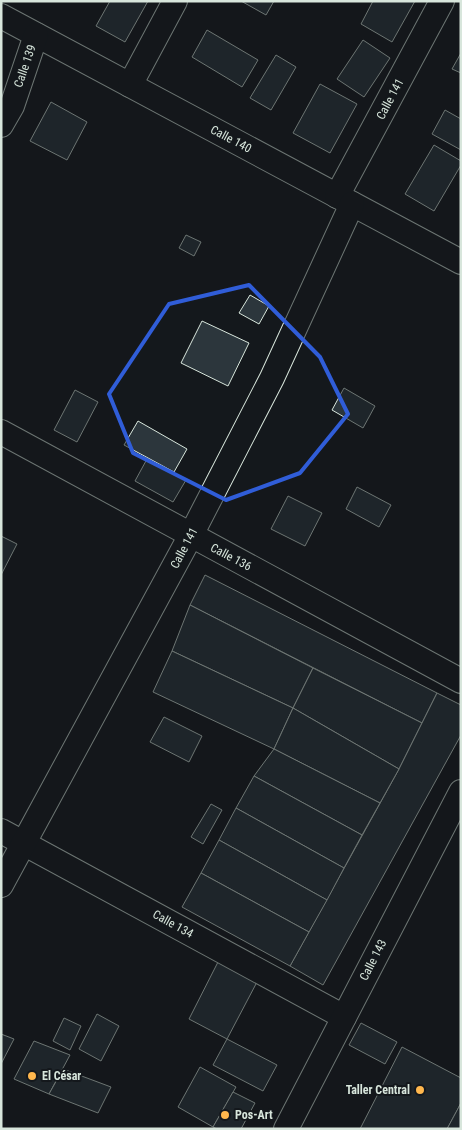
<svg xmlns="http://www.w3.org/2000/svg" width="462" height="1130" viewBox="0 0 462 1130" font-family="'Roboto Condensed',sans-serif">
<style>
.building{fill:#2c363c;stroke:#d8e6dc}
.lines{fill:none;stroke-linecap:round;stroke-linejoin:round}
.minor-casing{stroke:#d8e6dc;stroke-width:26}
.minor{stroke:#14181c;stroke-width:24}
.marked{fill:none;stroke:#305dd8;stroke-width:4;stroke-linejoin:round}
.poi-dot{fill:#ffb74d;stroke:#14181c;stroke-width:2}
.labels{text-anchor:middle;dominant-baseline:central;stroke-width:4;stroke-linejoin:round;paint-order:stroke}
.street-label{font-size:12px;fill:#d8e6dc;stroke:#14181c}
.poi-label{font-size:12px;font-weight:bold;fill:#d8e6dc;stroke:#14181c;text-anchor:start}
</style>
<rect width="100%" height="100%" fill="#14181c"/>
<g class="building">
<path d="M110,1H148L125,42L96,26Z"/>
<path d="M241,1H274L266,15Z"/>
<path d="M373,1H415L392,42L361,24Z"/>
<path d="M207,30L258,60L242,87L192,57Z"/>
<path d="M363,40L390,58L364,97L337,79Z"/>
<path d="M461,53V73L452,69Z"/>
<path d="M276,55L296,67L271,110L250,98Z"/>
<path d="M320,84L357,104L330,153L293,133Z"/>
<path d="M51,102L87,122L67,160L30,141Z"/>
<path d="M445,110L461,119V150L432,134Z"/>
<path d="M434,145L461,161V165L434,211L405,194Z"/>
<path d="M186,235L201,242L194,256L179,248Z"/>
<path d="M250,295L269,306L259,324L239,313Z"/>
<path d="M202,321L249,343L228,386L181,363Z"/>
<path d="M344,388L375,406L363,428L332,410Z"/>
<path d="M75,390L98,402L77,442L54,430Z"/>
<path d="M138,421L187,449L174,472L124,445Z"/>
<path d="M147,459L186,480L173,502L135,481Z"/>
<path d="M357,487L391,505L379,527L346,509Z"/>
<path d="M288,496L322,513L305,546L271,529Z"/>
<path d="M1,536L17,544L1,575Z"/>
<path d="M205,575L437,693L422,723L190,605Z"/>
<path d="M190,605L313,668L293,708L172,651Z"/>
<path d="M172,651L293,708L274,749L153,692Z"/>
<path d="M313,668L422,723L399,769L293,708Z"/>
<path d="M437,693L461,705V735L323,985L290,966L399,769Z"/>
<path d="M293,708L399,769L380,803L274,749Z"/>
<path d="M164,717L202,736L189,762L150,742Z"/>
<path d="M274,749L380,803L362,835L254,776Z"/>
<path d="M254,776L362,835L344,868L236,808Z"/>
<path d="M211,804L222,810L203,844L191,837Z"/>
<path d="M236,808L344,868L327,900L219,840Z"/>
<path d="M219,840L327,900L309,932L201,873Z"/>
<path d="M201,873L309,932L290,966L182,907Z"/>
<path d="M218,962L257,982L227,1039L189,1019Z"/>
<path d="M97,1014L119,1026L101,1061L79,1049Z"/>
<path d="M64,1018L81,1026L70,1050L53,1041Z"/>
<path d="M361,1023L397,1042L385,1064L349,1045Z"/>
<path d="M1,1034L14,1039L1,1064Z"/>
<path d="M227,1039L277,1065L263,1091L213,1065Z"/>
<path d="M34,1041L70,1055L49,1094L14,1079Z"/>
<path d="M402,1047L461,1078V1103L447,1129H360Z"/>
<path d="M200,1067L236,1087L213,1127L178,1107Z"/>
<path d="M63,1069L111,1087L98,1113L49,1094Z"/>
<path d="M233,1092L255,1103L241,1129H217L213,1127Z"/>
<path d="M461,1103V1129H447Z"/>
</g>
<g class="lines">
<defs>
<g id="minor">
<path d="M1,16L461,262"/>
<path d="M130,85L175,1"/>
<path d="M1,125L12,106L36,35"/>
<path d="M337,196L442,1"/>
<path d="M1,432L461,681"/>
<path d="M1,831L344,1017"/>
<path d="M1,885L191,535L272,378L352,204"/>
<path d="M286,1129L461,792"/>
</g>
</defs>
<use href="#minor" class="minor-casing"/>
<use href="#minor" class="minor"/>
</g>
<path d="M0 0H462V1130H0ZM249,285L320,357L348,414L300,473L226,500L133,453L109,394L169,304Z" fill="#14181c" fill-opacity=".55" fill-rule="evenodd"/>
<path class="marked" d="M249,285L320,357L348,414L300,473L226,500L133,453L109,394L169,304Z"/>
<g class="poi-dot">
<circle cx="32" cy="1076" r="5"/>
<circle cx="420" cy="1090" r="5"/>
<circle cx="225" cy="1115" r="5"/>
</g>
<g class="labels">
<g class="street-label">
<text transform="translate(25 66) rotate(-71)">Calle 139</text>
<text transform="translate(390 99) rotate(-62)">Calle 141</text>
<text transform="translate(231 139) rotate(28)">Calle 140</text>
<text transform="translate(184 548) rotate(-62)">Calle 141</text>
<text transform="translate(231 557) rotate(28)">Calle 136</text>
<text transform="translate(173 924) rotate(29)">Calle 134</text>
<text transform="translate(373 960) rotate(-63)">Calle 143</text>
</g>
<g class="poi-label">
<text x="42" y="1076">El César</text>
<text x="410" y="1090" text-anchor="end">Taller Central</text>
<text x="235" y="1115">Pos-Art</text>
</g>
</g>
<rect width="462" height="1130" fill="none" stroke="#d8e6dc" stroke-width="5"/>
</svg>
